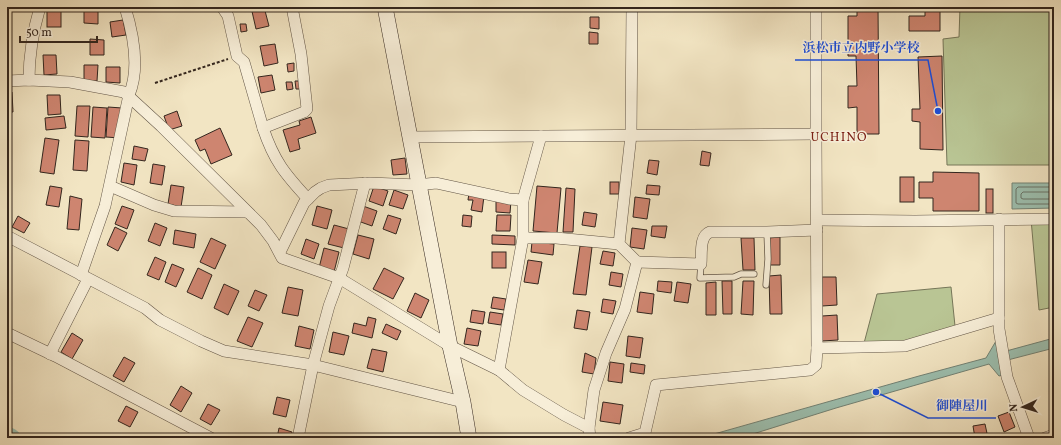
<svg xmlns="http://www.w3.org/2000/svg" width="1061" height="445" viewBox="0 0 1061 445" font-family="Vollkorn,'Noto Serif JP',serif">
<style>
.green{fill:#b9c594;stroke:#767659}
.water{fill:#9cbfaf;stroke:#728275}
.lines{fill:none;stroke-linecap:round;stroke-linejoin:round}
.shore{stroke:#687266;stroke-width:1}
.river{stroke:#9cbfaf;stroke-width:19}
.building{fill:#ce8570;stroke:#33261e}
.lane-casing{stroke:#635647;stroke-width:7}
.street-casing{stroke:#635647;stroke-width:12}
.secondary-casing{stroke:#33261e;stroke-width:16}
.path{stroke:#33261e;stroke-width:2;stroke-dasharray:3 2;stroke-linecap:butt}
.lane{stroke:#f7eed8;stroke-width:5.5}
.street{stroke:#f7eed8;stroke-width:11}
.secondary{stroke:#f7eed8;stroke-width:15}
.labels{text-anchor:middle;dominant-baseline:central;stroke-width:3;stroke-linejoin:round;paint-order:stroke}
.neighbourhood-label{font-size:13px;letter-spacing:1px;fill:#7a1f14;stroke:#f7eed8}
.leader{fill:none;stroke:#1d4ed8;stroke-width:1.5}
.callout-dot{fill:#1d4ed8;stroke:#f7eed8;stroke-width:1.5}
.callout-label{font-size:13px;text-anchor:middle;font-weight:bold;fill:#1d4ed8;stroke:#f7eed8;stroke-width:3;stroke-linejoin:round;paint-order:stroke}
</style>
<rect width="100%" height="100%" fill="#f2e5c3"/>
<filter id="stains"><feTurbulence type="fractalNoise" baseFrequency=".005" numOctaves="4"/><feColorMatrix values="0 0 0 0 .2 0 0 0 0 .09 0 0 0 0 .02 0 0 0 .5 -.17"/></filter>
<radialGradient id="worn" r=".72"><stop offset=".6" stop-color="#630" stop-opacity="0"/><stop offset="1" stop-color="#630" stop-opacity=".3"/></radialGradient>
<g class="green">
<path d="M960,7H1054V165H947L943,39L959,37Z"/>
<path d="M1031,219L1054,220V307L1039,310Z"/>
<path d="M951,287L955,326L908,345L863,347L877,294Z"/>
</g>
<g class="water">
<path d="M1012,183H1054V208L1012,209Z"/>
<path d="M1054,338V348L1000,362L1003,375L999,376L989,364L836,408L740,438H700L919,376L986,358L996,341L999,353Z"/>
</g>
<g class="lines">
<g class="shore">
<path d="M1054,187H1018L1016,189V203L1018,204H1054"/>
<path d="M1054,192H1023L1021,194V198L1023,199H1054"/>
</g>
<path class="river" d="M7,436L11,438"/>
</g>
<g class="building">
<path d="M251,7H264L269,26L256,29Z"/>
<path d="M857,7H878L879,134H857V107L848,108V86H857L856,56H848V16H857Z"/>
<path d="M925,7H940V31H909V16H925Z"/>
<path d="M84,8H98V24L84,23Z"/>
<rect x="47" y="11" width="14" height="16"/>
<path d="M590,17H599V29L590,28Z"/>
<path d="M123,20L126,35L112,37L110,22Z"/>
<path d="M240,24H246L247,31L241,32Z"/>
<path d="M589,32L598,33V44H589Z"/>
<path d="M90,39L104,40V55H90Z"/>
<path d="M275,44L278,63L264,66L260,46Z"/>
<path d="M43,55H56L57,74L44,75Z"/>
<path d="M942,56L943,150L920,149V122L912,121V109H920L918,57Z"/>
<path d="M294,63V71L288,72L287,64Z"/>
<path d="M84,65H98L97,81H84Z"/>
<path d="M106,67H120V83L106,82Z"/>
<path d="M272,75L275,90L261,93L258,77Z"/>
<path d="M295,81H301L302,89H296Z"/>
<path d="M286,82H292L293,89L287,90Z"/>
<path d="M7,92H12L13,112H7Z"/>
<path d="M47,95H60L61,114L48,115Z"/>
<path d="M77,106H90L88,137L75,136Z"/>
<path d="M93,107L107,108L105,138L91,137Z"/>
<path d="M108,107L122,108L120,138L106,137Z"/>
<path d="M177,111L182,126L169,130L164,116Z"/>
<path d="M64,116L66,128L46,130L45,118Z"/>
<path d="M311,117L316,133L298,139L300,149L290,152L283,130L300,125L299,121Z"/>
<path d="M220,128L232,155L211,164L205,149L200,151L195,140Z"/>
<path d="M45,138L59,140L54,174L40,172Z"/>
<path d="M75,140L89,141L87,171L73,170Z"/>
<path d="M134,146L148,149L145,161L132,159Z"/>
<path d="M702,151L711,153L709,166L700,165Z"/>
<path d="M405,158L407,174L393,175L391,160Z"/>
<path d="M649,160L659,161L657,175L647,173Z"/>
<path d="M124,163L137,165L134,185L121,182Z"/>
<path d="M153,164L165,166L162,185L150,183Z"/>
<path d="M933,172L979,173V211H933V198H919V182H933Z"/>
<rect x="900" y="177" width="14" height="25"/>
<rect x="610" y="182" width="9" height="12"/>
<path d="M171,185L184,187L181,207L168,204Z"/>
<path d="M647,185L660,186L659,195L646,194Z"/>
<path d="M50,186L62,188L59,207L46,205Z"/>
<path d="M374,186L388,191L383,206L369,201Z"/>
<path d="M537,186L561,188L557,233L533,231Z"/>
<path d="M566,188L575,189L573,232H563Z"/>
<rect x="986" y="189" width="7" height="24"/>
<path d="M394,190L408,195L403,209L389,205Z"/>
<path d="M469,193L484,196L482,212L471,210L473,200H468Z"/>
<path d="M70,196L82,199L79,230L67,229Z"/>
<path d="M635,197L650,199L647,219L633,217Z"/>
<path d="M496,201H511L510,213L496,212Z"/>
<path d="M122,206L134,210L127,229L115,224Z"/>
<path d="M317,206L332,210L327,229L312,225Z"/>
<path d="M363,206L377,211L372,226L358,221Z"/>
<path d="M584,212L597,214L595,227L582,225Z"/>
<path d="M388,215L401,219L396,234L383,229Z"/>
<path d="M463,215L472,216L471,227L462,226Z"/>
<path d="M497,215H511L510,231H496Z"/>
<path d="M18,216L30,223L24,233L12,227Z"/>
<path d="M155,223L167,228L160,246L148,241Z"/>
<path d="M334,225L349,229L344,248L328,244Z"/>
<path d="M652,226H667L665,238L651,236Z"/>
<path d="M115,227L127,233L118,251L107,245Z"/>
<path d="M632,228L647,230L644,249L630,247Z"/>
<path d="M175,230L196,234L194,248L173,244Z"/>
<path d="M358,235L374,239L369,259L353,254Z"/>
<path d="M492,235L515,236V245L492,244Z"/>
<path d="M780,237V265H769V238Z"/>
<path d="M211,238L226,245L215,269L200,262Z"/>
<path d="M741,238H754L755,270H743Z"/>
<path d="M306,239L319,244L314,259L301,254Z"/>
<path d="M532,242L554,244L553,255L531,252Z"/>
<path d="M580,246L592,247L586,295L573,294Z"/>
<path d="M324,248L339,252L334,272L319,268Z"/>
<path d="M603,251L615,253L613,266L600,264Z"/>
<rect x="492" y="252" width="14" height="16"/>
<path d="M155,257L166,262L159,280L147,275Z"/>
<path d="M528,260L542,262L538,284L524,282Z"/>
<path d="M172,264L184,269L176,287L165,282Z"/>
<path d="M198,268L212,275L202,299L187,292Z"/>
<path d="M384,268L404,278L393,299L373,289Z"/>
<path d="M611,272L623,274L621,287L609,285Z"/>
<path d="M781,275L782,314H770L769,276Z"/>
<path d="M822,277H836L837,305L822,306Z"/>
<path d="M658,281L672,282L671,293L657,291Z"/>
<path d="M722,281H732V314H723Z"/>
<path d="M743,281H754L753,315L741,314Z"/>
<path d="M677,282L691,284L688,303L674,301Z"/>
<path d="M716,282V315H706V283Z"/>
<path d="M224,284L239,291L228,315L214,308Z"/>
<path d="M288,287L303,290L298,316L282,313Z"/>
<path d="M255,290L267,295L259,311L248,306Z"/>
<path d="M640,292L654,294L652,314L637,312Z"/>
<path d="M415,293L429,300L421,318L407,311Z"/>
<path d="M493,297L506,299L504,310L491,308Z"/>
<path d="M603,299L616,301L613,314L601,312Z"/>
<path d="M472,310L485,312L483,324L470,322Z"/>
<path d="M577,310L590,312L587,330L574,328Z"/>
<path d="M490,312L503,314L501,325L488,323Z"/>
<path d="M837,315L838,340L822,341V316Z"/>
<path d="M248,317L263,323L252,347L237,341Z"/>
<path d="M368,317L376,319L372,338L352,333L354,323L366,326Z"/>
<path d="M386,324L401,331L397,340L382,333Z"/>
<path d="M299,326L314,330L310,349L295,346Z"/>
<path d="M467,328L481,331L478,346L464,344Z"/>
<path d="M333,332L349,336L344,355L329,352Z"/>
<path d="M72,333L83,340L72,359L61,352Z"/>
<path d="M628,336L643,338L640,358L626,356Z"/>
<path d="M372,349L387,352L383,372L367,368Z"/>
<path d="M585,353L596,358L594,374L582,372Z"/>
<path d="M124,357L135,363L124,382L113,376Z"/>
<path d="M610,362L624,364L622,383L608,381Z"/>
<path d="M631,363L645,365L644,374L630,372Z"/>
<path d="M181,386L192,393L181,412L170,405Z"/>
<path d="M277,397L290,400L286,417L273,414Z"/>
<path d="M603,402L623,405L620,424L600,421Z"/>
<path d="M208,404L220,410L211,425L200,419Z"/>
<path d="M126,406L138,412L130,427L118,421Z"/>
<path d="M1009,412L1015,427L1004,432L998,416Z"/>
<path d="M985,424L988,438H975L973,426Z"/>
<path d="M279,428L292,432L290,438H277Z"/>
</g>
<g class="lines">
<defs>
<g id="lane">
<path d="M701,264L700,278L734,277L741,274H754"/>
<path d="M766,285L768,259L767,232"/>
</g>
<g id="street">
<path d="M222,7L228,16L237,56L244,62L263,128"/>
<path d="M292,7L301,54L307,109L304,112L263,128C274,161 285,174 308,199"/>
<path d="M29,80C29,54 33,31 40,7"/>
<path d="M7,81L29,80L70,82L124,92L161,126L261,225L273,241L282,258L339,278L450,346L499,370L523,390L564,415L589,428"/>
<path d="M410,137L816,134V7"/>
<path d="M110,186L154,205L174,211L247,212"/>
<path d="M999,219V329L1007,377L1029,438"/>
<path d="M817,220L915,221L1054,219"/>
<path d="M7,236L145,308L160,320L201,341L224,351L313,365L463,402"/>
<path d="M523,238H556L619,244"/>
<path d="M280,252L304,203L315,192L321,188L329,185L370,183L418,185L436,183L509,199L523,200"/>
<path d="M637,262L701,264C702,254 699,236 710,232H767L817,230"/>
<path d="M81,275L105,206L129,95C140,69 133,33 125,7"/>
<path d="M7,333L55,356L211,438"/>
<path d="M817,348L905,346L999,318"/>
<path d="M50,354L88,279"/>
<path d="M499,370L523,238V200L541,136"/>
<path d="M298,438L313,365L329,306L343,268L365,183"/>
<path d="M590,438L589,428L594,390L606,353L625,309L637,262L619,244L631,135L632,7"/>
<path d="M629,438L645,433L656,385L810,370L816,365L817,348L816,134"/>
<path d="M1045,438L1054,435"/>
</g>
<path id="secondary" d="M385,7L450,346L463,402L469,438"/>
</defs>
<use href="#lane" class="lane-casing"/>
<use href="#street" class="street-casing"/>
<use href="#secondary" class="secondary-casing"/>
<path class="path" d="M155,83L228,59"/>
<use href="#lane" class="lane"/>
<use href="#street" class="street"/>
<use href="#secondary" class="secondary"/>
</g>
<g class="labels">
<g class="neighbourhood-label">
<text x="839" y="138">UCHINO</text>
</g>
</g>
<path class="leader" d="M938 111L928 60H795M876 392L928 418H996"/>
<g class="callout-dot">
<circle cx="938" cy="111" r="4"/>
<circle cx="876" cy="392" r="4"/>
</g>
<g class="callout-label">
<text x="861" y="52">浜松市立内野小学校</text>
<text x="962" y="410">御陣屋川</text>
</g>
<rect width="1061" height="445" fill="none" stroke="#f2e5c3" stroke-width="24"/>
<rect x="8" y="8" width="1045" height="429" fill="none" stroke="#33261e" stroke-width="2"/>
<rect x="12" y="12" width="1037" height="421" fill="none" stroke="#33261e"/>
<g transform="translate(1023 407) rotate(266)" stroke="#f7eed8" stroke-width="3" paint-order="stroke">
<path d="M0-3L7 15L0 10L-7 15Z" fill="#33261e"/>
<text y="-6" font-size="11" font-weight="bold" text-anchor="middle" fill="#33261e">N</text>
</g>
<path d="M20 36v6h77v-6" fill="none" stroke="#33261e" stroke-width="2"/>
<text x="26" y="36" font-size="12" fill="#33261e" stroke="#f7eed8" stroke-width="3" paint-order="stroke">50 m</text>
<rect width="100%" height="100%" filter="url(#stains)"/>
<rect width="100%" height="100%" fill="url(#worn)"/>
</svg>
